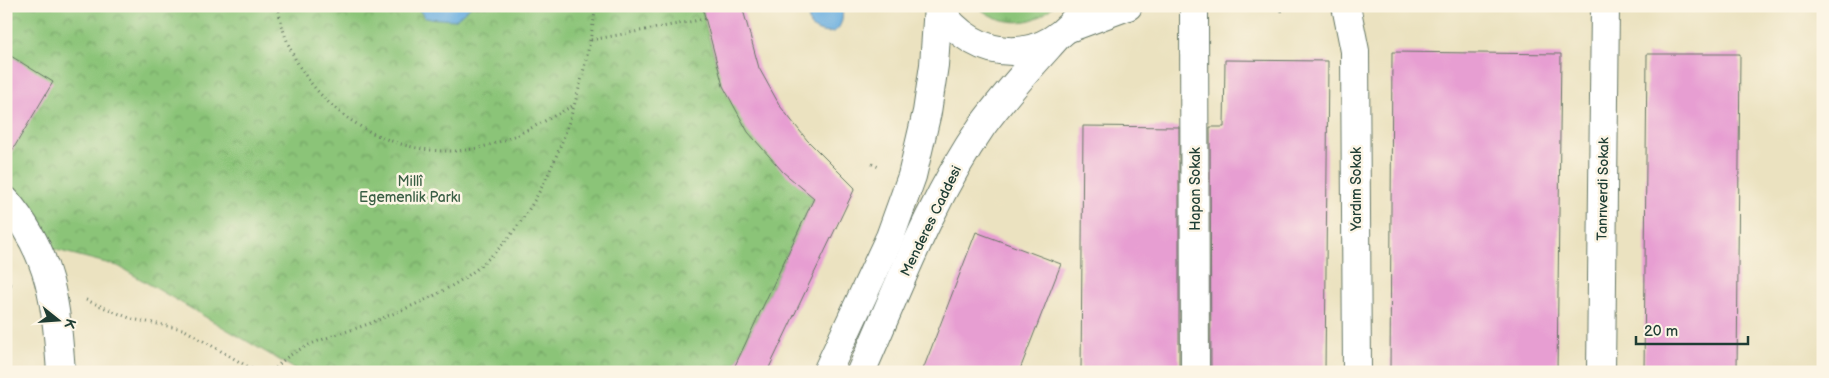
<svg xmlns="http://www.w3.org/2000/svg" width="1829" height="378" viewBox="0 0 1829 378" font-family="'Balsamiq Sans',sans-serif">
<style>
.grass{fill:url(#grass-tufts);stroke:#558056}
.park{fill:url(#park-crowns);stroke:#558056}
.water{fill:#6aafe0;stroke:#44768a}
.building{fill:#e79ed2}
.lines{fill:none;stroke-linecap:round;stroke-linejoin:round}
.minor-casing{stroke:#667765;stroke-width:30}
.path{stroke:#667765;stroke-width:3;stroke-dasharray:1 4;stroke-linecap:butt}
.minor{stroke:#fff;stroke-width:28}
.labels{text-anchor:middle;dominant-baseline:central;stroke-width:5;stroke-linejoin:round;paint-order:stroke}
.park-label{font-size:14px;fill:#3a5f45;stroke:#fcf5e5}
.street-label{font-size:14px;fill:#1f3d34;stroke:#fcf5e5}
</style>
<defs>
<pattern id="grass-tufts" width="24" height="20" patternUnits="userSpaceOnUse" patternTransform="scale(1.25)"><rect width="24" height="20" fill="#8bc478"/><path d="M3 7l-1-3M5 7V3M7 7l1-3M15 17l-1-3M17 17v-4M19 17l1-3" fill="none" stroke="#71a063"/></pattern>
<pattern id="park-crowns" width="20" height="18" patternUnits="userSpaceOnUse" patternTransform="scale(1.25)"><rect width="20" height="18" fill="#8bc478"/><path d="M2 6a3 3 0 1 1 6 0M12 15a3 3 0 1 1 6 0" fill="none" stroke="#71a063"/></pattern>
</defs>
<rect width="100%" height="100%" fill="#fcf5e5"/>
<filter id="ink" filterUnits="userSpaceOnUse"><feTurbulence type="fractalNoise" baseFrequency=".02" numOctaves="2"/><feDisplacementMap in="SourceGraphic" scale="10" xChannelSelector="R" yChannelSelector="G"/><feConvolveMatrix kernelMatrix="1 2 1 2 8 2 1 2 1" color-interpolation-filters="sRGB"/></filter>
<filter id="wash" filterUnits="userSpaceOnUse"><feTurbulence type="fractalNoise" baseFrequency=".0096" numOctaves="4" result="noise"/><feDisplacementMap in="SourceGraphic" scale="20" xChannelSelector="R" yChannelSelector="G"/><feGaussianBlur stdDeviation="1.12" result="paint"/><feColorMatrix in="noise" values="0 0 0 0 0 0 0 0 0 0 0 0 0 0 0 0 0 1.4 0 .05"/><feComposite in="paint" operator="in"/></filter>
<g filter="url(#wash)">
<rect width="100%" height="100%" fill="#ebe2c0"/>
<path class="grass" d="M977,6H1053C1033,29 997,25 977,6Z"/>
<path class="park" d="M6,6H703C703,21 709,37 713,51C734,121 760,152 814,198L732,372H300L118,266L37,245L6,201Z"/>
<g class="water">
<path d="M416,6H471L455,20L425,18Z"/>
<path d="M806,6H844C842,11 843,18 841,23C836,38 819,33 810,26Z"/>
</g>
<g id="blocks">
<g class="building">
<path d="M702,6H742L759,68L780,106L807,140L855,188L767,372H732L814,198L783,172L748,132L723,86Z"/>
<path d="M1392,52L1561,54L1557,372H1390Z"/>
<path d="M6,53L53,82L6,161Z"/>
<path d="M1647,54H1740L1737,372H1644Z"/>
<path d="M1225,60L1328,61L1325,372H1211L1210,127H1224Z"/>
<path d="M1083,126L1179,127V372H1081Z"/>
<path d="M976,232L1061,264L1019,372H922Z"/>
</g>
</g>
</g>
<g filter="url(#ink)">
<use href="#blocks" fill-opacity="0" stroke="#667765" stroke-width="1"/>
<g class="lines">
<defs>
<g id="minor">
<path d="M1194,6L1195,372"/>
<path d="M1346,6L1355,51L1357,372"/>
<path d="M938,7C975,65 1049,67 1084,6"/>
<path d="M1069,28L1128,6"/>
<path d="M6,201C52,255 56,304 61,372"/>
<path d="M827,372L890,237L912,176L927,112L934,65L938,6"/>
<path d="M861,372C898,289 930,201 982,126C1005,94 1032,65 1058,36"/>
<path d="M1601,372L1605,6"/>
</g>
</defs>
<use href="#minor" class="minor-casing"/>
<g class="path">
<path d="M278,6C290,92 371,154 455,151C498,149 537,125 574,105"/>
<path d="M1281,6V16"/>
<path d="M591,40L705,19"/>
<path d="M872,164L881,168"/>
<path d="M6,284L15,285"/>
<path d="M86,300L132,319L183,329L257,372"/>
<path d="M273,372C292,343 342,335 373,322C412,306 457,289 488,259C554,199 583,91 596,6"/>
</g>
<use href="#minor" class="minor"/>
</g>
</g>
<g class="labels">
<g class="park-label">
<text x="410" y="181">Millî<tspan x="410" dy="16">Egemenlik Parkı</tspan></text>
</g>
<g class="street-label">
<text transform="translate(1195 189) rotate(-90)">Hapan Sokak</text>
<text transform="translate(1356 189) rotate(-90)">Yardım Sokak</text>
<text transform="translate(1603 189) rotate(-89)">Tanrıverdi Sokak</text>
<text transform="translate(931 221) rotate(-64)">Menderes Caddesi</text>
</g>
</g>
<rect width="1829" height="378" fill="none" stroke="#fcf5e5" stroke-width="25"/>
<g transform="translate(58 320) rotate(107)" stroke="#fcf5e5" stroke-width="4" paint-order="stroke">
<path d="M0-4L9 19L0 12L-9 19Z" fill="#1f3d34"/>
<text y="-8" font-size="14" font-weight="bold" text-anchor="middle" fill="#1f3d34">K</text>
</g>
<path d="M1636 336v8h112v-8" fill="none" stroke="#1f3d34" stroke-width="2.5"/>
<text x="1644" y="336" font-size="15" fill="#1f3d34" stroke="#fcf5e5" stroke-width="4" paint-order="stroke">20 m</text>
</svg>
